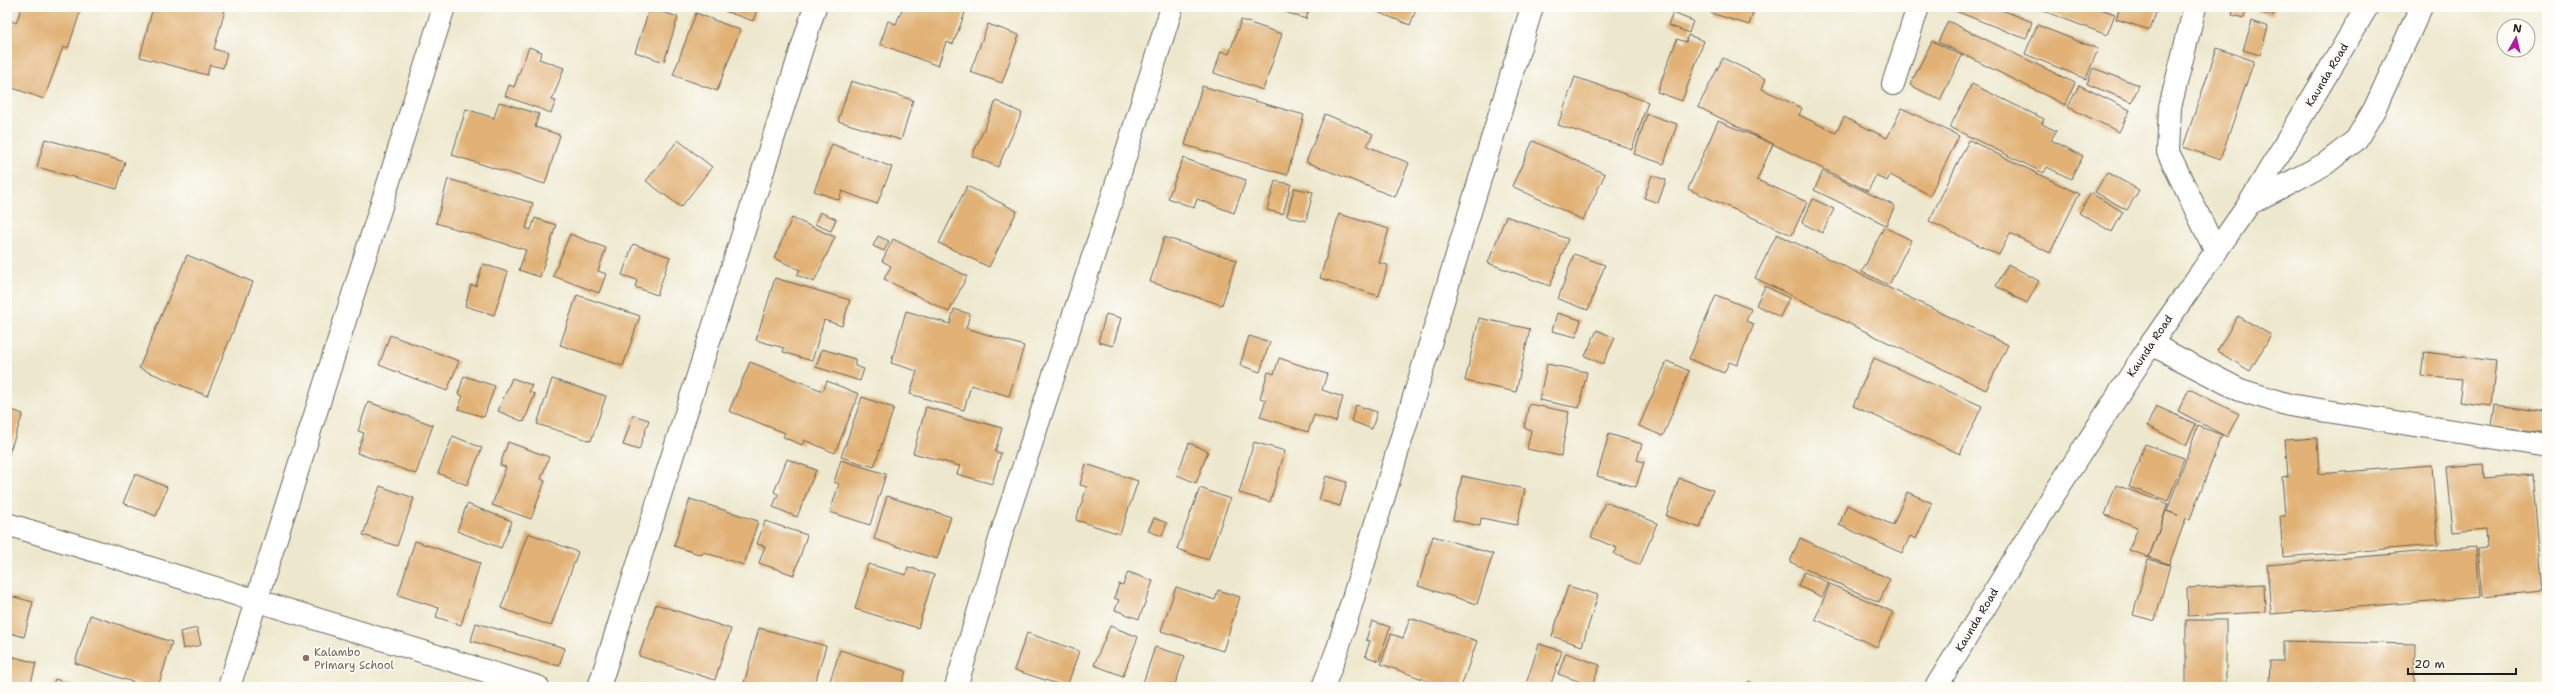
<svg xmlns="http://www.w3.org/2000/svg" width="2554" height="694" viewBox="0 0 2554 694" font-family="'Shantell Sans',sans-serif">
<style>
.building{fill:#e1b175}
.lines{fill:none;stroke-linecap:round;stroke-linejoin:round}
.minor-casing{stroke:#65635a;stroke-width:24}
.minor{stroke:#fff;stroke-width:22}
.education-dot{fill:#8d6e63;stroke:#fdfcf7;stroke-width:1.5}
.labels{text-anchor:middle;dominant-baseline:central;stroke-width:3.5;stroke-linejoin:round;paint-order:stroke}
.street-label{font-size:11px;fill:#1c1c1c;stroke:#fdfcf7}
.education-label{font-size:11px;fill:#785e54;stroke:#fdfcf7;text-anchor:start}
</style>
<rect width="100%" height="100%" fill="#fdfcf7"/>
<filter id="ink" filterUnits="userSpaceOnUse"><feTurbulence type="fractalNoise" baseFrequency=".025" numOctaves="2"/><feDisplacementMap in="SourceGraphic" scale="8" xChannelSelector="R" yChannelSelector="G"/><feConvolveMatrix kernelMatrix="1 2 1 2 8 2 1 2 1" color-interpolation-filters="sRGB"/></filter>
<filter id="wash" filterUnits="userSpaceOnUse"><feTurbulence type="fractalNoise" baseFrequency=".012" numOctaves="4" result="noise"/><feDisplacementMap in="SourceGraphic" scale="16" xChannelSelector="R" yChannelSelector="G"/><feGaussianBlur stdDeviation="0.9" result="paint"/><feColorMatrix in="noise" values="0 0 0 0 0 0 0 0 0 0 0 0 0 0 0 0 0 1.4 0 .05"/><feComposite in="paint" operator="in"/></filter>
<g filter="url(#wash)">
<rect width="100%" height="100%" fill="#ede8cd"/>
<g id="blocks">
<g class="building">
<path d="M22,7H82L68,48L63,47L44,99L7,86V35L12,21L16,23Z"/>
<path d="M153,7H226L214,49L227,53L223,68L210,65L207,75L140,57Z"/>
<path d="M713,7H758L753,21Z"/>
<path d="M903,7H949L965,13L953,44L946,42L938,66L880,44L888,21L896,24Z"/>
<path d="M1270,7H1310L1306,19Z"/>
<path d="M1377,7H1417L1410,25L1375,11Z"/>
<path d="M1713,7H1755L1749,25L1711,13Z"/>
<path d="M1954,7H1995L2032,22L2026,39L1953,10Z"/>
<path d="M2033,7H2095L2115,14L2107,35Z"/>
<path d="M2120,7H2158L2150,30L2116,19Z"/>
<path d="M2234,7H2247L2244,18L2232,15Z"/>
<path d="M2256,7H2275L2273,16L2255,11Z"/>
<path d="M650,8L678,17L664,62L635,52Z"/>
<path d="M696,13L740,30L717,91L673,75Z"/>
<path d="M1673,13L1693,21L1689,33L1668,25Z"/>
<path d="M1241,20L1282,34L1263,90L1214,73L1221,51L1229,54Z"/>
<path d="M1948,21L2075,83L2065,105L1938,42Z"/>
<path d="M2252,21L2268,27L2260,55L2243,50Z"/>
<path d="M988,24L1019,35L1002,83L970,72Z"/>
<path d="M2037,25L2098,49L2086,79L2025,54Z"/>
<path d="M1688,35L1704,41L1682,101L1657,92L1677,39L1686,42Z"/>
<path d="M1932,41L1962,56L1940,100L1910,85Z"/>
<path d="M529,47L542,52L539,59L564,68L552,100L556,101L551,113L505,96L509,85L514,87Z"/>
<path d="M2217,48L2254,61L2220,160L2183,147Z"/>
<path d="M1723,58L1766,79L1762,89L1802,108L1799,115L1836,133L1844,117L1887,138L1902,108L1959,136L1930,195L1890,175L1887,181L1876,175L1868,191L1698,107Z"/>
<path d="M2093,68L2139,85L2132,102L2087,84Z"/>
<path d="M1575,77L1648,102L1632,149L1558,125Z"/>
<path d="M851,81L913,100L901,140L838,121Z"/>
<path d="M1972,84L2044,119L2042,124L2056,131L2051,140L2083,156L2071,179L2047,167L2044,173L1950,127Z"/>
<path d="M2079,85L2130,110L2119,132L2068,107Z"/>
<path d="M1202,86L1304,115L1287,175L1185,145Z"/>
<path d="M996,101L1022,113L998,167L972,156Z"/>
<path d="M499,102L539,114L535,127L560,135L545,184L452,155L466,109L494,118Z"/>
<path d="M1325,114L1373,134L1367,146L1409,163L1395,197L1306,162Z"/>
<path d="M1647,114L1677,124L1664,164L1634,154Z"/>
<path d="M1718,121L1773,144L1757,180L1807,202L1792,235L1688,189Z"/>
<path d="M45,139L125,162L117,189L37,167Z"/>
<path d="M678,140L712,167L681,207L646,181Z"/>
<path d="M1969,140L2079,194L2050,253L2010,233L1999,255L1929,221Z"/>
<path d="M1533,141L1605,174L1583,220L1512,186Z"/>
<path d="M832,144L892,167L877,204L842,191L839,200L814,191Z"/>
<path d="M1183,158L1246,180L1234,213L1197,199L1194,208L1168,198Z"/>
<path d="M1823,171L1895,206L1886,225L1814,190Z"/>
<path d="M2107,172L2139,190L2127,210L2095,192Z"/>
<path d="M1652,175L1666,180L1658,203L1644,198Z"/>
<path d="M448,179L533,203L526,228L531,230L535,218L556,225L540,277L519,270L526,250L436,223Z"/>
<path d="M1275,181L1291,184L1283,214L1267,210Z"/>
<path d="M967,186L1017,211L989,267L939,243Z"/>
<path d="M1294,188L1313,192L1306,221L1287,216Z"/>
<path d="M2091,193L2123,212L2112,232L2079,213Z"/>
<path d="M1813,199L1834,209L1822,233L1802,223Z"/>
<path d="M820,212L836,219L831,231L815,224Z"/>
<path d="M1339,214L1389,229L1379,263L1388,265L1379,296L1320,278Z"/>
<path d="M1506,216L1568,239L1550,286L1488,263Z"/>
<path d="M792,218L835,237L814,282L797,275L800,270L774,258Z"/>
<path d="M1884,227L1911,240L1889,285L1862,272Z"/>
<path d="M570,234L606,248L598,271L606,274L599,293L553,276Z"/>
<path d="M1777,234L2008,345L1986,390L1755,278Z"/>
<path d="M878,236L889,241L884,251L873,246Z"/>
<path d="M1164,237L1236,260L1222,305L1150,282Z"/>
<path d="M893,239L967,276L949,312L884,279L891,266L882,261Z"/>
<path d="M633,244L670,257L657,295L635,287L637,280L622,275Z"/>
<path d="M1574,254L1605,265L1588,310L1558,299Z"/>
<path d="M187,255L253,282L207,396L139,368Z"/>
<path d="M483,264L508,272L494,315L465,306L471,285L476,286Z"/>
<path d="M2008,264L2039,281L2027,303L1996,286Z"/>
<path d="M775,278L850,300L842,326L824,320L812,361L783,352L784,348L756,340Z"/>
<path d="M1765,286L1789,298L1780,317L1756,305Z"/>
<path d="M577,295L640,316L623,366L560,345Z"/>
<path d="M1716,295L1751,309L1746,321L1754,324L1737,365L1729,362L1724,373L1689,359Z"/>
<path d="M954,309L970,314L966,328L1024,346L1009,396L971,385L964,410L910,394L917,371L891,363L906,311L950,324Z"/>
<path d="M1557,313L1581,320L1576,337L1552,331Z"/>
<path d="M1106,314L1121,318L1113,346L1098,342Z"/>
<path d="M2238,316L2271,335L2250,371L2217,351Z"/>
<path d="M1479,318L1530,329L1516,392L1465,381Z"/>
<path d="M1597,330L1615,338L1603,364L1585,356Z"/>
<path d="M390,335L459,361L447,391L379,365Z"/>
<path d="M1249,336L1270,342L1260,372L1240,365Z"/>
<path d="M822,349L855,359V366L864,369L860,381L816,367Z"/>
<path d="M2424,352L2496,361L2491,406L2459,402L2462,380L2421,376Z"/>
<path d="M1279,358L1327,374L1322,390L1343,397L1336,422L1314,415L1308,432L1260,417L1266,400L1260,398L1268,372L1274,374Z"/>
<path d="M1874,358L1982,406L1960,454L1853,406Z"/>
<path d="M1667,361L1689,371L1663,436L1639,426Z"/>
<path d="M750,362L823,391L827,381L859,394L835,453L804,440L802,445L783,437L785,433L729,411Z"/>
<path d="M1547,364L1587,372L1579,408L1539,400Z"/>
<path d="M464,376L495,386L484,417L458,409L463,396L458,394Z"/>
<path d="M512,378L532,385L529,392L535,394L524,422L498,411Z"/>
<path d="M552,379L606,396L591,441L537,424Z"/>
<path d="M2189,389L2239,414L2227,437L2178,411Z"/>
<path d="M862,397L894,408L874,467L841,457Z"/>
<path d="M368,402L433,425L416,474L357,453L364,433L358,431Z"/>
<path d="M1529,404L1569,412L1561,456L1527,449L1531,430L1524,428Z"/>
<path d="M1356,405L1377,412L1372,429L1351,421Z"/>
<path d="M2495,405L2547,412V433L2492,426Z"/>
<path d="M2156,406L2196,424L2186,445L2147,426Z"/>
<path d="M926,407L1002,428L995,452L1001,453L992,484L957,474L960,466L913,453Z"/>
<path d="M7,408L23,414L7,459Z"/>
<path d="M633,415L649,420L639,450L623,445Z"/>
<path d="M2198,426L2222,435L2190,519L2186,518L2169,564L2149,557L2166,511L2178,515L2167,511Z"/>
<path d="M1609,434L1642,444L1637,460L1644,462L1636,487L1597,476Z"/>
<path d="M453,436L482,448L467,485L438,473Z"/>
<path d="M2317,438L2319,474L2432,465L2438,545L2283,557L2280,516H2285L2282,477L2288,476L2285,440Z"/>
<path d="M508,442L549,457L541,479L545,481L531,519L492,505L506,467L500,465Z"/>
<path d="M1254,442L1285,451L1270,502L1239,493Z"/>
<path d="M1189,443L1208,451L1196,483L1177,475Z"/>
<path d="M2145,444L2184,458L2168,501L2129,487Z"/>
<path d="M787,459L816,470L797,517L773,507L778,494L774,492Z"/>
<path d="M841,460L886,474L870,525L830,512L839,484L834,482Z"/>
<path d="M1086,464L1138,481L1120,534L1076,520L1087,487L1080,485Z"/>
<path d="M2483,464L2484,478L2532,474L2543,591L2483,597L2478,549L2486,548L2485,529L2453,532L2447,467Z"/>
<path d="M135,474L167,487L156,516L123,503Z"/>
<path d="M1326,476L1347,482L1340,506L1319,500Z"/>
<path d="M1462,476L1525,489L1517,525L1481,518L1480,526L1453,520Z"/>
<path d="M1679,478L1713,490L1700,528L1666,516Z"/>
<path d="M2116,485L2168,504L2149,557L2129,550L2138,527L2105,515Z"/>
<path d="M380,486L414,498L397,546L363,535Z"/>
<path d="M1200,488L1230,499L1208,560L1177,549Z"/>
<path d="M1907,492L1932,503L1916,539L1910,536L1902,553L1839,525L1847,505L1893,525Z"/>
<path d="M887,496L951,517L937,559L874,539Z"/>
<path d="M690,499L758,521L744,565L703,552L702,555L674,546Z"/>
<path d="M1605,502L1657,523L1640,565L1614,554L1617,548L1591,537Z"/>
<path d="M467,504L512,521L501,548L457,531Z"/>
<path d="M1154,518L1167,523L1162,536L1148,531Z"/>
<path d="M765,521L807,535L794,575L759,563L765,546L757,544Z"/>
<path d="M528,533L578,552L551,626L501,608Z"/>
<path d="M1433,536L1493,554L1477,604L1418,586Z"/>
<path d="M1800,538L1890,579L1879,602L1790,562Z"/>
<path d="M415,541L480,563L461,625L436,617L439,608L398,595Z"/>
<path d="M2476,547L2480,597L2271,614L2267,565Z"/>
<path d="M2148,559L2170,565L2155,621L2133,615Z"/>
<path d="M868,564L906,575L908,567L934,575L918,628L855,609Z"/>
<path d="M1128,572L1153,581L1139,619L1115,610L1119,600L1114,598L1119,584L1123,585Z"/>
<path d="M1804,572L1829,583L1822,597L1798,586Z"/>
<path d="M1830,584L1893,612L1877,647L1815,619Z"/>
<path d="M2264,584L2265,612L2188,616L2187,588Z"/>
<path d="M1568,586L1598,595L1582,646L1552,636Z"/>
<path d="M1176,587L1215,600L1218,590L1240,597L1223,651L1161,631Z"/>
<path d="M7,595L33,602L24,637L7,632Z"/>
<path d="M656,604L731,629L715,680L639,656Z"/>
<path d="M90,615L172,642L158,687H148L75,663Z"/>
<path d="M1410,618L1477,641L1461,687H1445L1381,664L1391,634L1403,638Z"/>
<rect x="2186" y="620" width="40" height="67"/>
<path d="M1372,621L1390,627L1379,661L1365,656L1370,641L1366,640Z"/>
<path d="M476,623L565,648L559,666L471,641Z"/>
<path d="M1110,626L1138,637L1123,676L1094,665Z"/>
<path d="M197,628L201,645L183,649L180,632Z"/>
<path d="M759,628L826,646L814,687L775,685L774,687H743Z"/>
<path d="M1027,633L1079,651L1067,687L1014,670Z"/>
<path d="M2283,641L2415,644L2414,687H2283V684H2269L2270,661H2283Z"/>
<path d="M1539,644L1562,651L1550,687H1525Z"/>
<path d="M1155,647L1185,656L1174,687L1142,686Z"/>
<path d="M840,650L906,671L901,687H828Z"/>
<path d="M1566,653L1600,665L1592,686L1558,674Z"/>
<path d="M7,655L36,663L30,687H7Z"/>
<path d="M55,679L79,687H52Z"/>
<path d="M1749,681L1760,687H1745Z"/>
<path d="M1982,683L1988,687H1979Z"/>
</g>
</g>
</g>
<g filter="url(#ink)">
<use href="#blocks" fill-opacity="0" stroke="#65635a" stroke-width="1"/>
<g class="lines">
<defs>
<g id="minor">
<path d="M2195,7L2170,107L2168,152L2216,252"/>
<path d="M1893,84L1918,7"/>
<path d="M2249,204L2325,164L2356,140L2374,110L2421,7"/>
<path d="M2151,344L2240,390L2289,405L2547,446"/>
<path d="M7,524L538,687"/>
<path d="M229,687L444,7"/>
<path d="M599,687L815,7"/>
<path d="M956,687L1004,526L1109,208L1172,7"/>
<path d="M1323,687L1338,648L1532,7"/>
<path d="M1936,687L2053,496L2151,344L2249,204L2367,7"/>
</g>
</defs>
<use href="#minor" class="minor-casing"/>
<use href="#minor" class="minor"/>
</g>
</g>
<circle class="education-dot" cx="306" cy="658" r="4"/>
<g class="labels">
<g class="street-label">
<text transform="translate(2327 75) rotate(-59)">Kaunda Road</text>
<text transform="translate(2150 346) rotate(-56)">Kaunda Road</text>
<text transform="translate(1977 620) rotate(-59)">Kaunda Road</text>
</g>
<g class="education-label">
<text x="314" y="652">Kalambo<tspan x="314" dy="13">Primary School</tspan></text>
</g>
</g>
<rect width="2554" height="694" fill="none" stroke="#fdfcf7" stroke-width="24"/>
<g transform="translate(2516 38) rotate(8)"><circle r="19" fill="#fdfcf7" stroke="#a3a29f"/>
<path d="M0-3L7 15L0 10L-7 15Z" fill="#b5179e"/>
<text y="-6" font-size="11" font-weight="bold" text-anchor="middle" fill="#1c1c1c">N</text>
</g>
<path d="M2408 668v6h108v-6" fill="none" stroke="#1c1c1c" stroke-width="2"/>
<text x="2414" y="668" font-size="12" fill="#1c1c1c" stroke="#fdfcf7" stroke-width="3" paint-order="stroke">20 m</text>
</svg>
